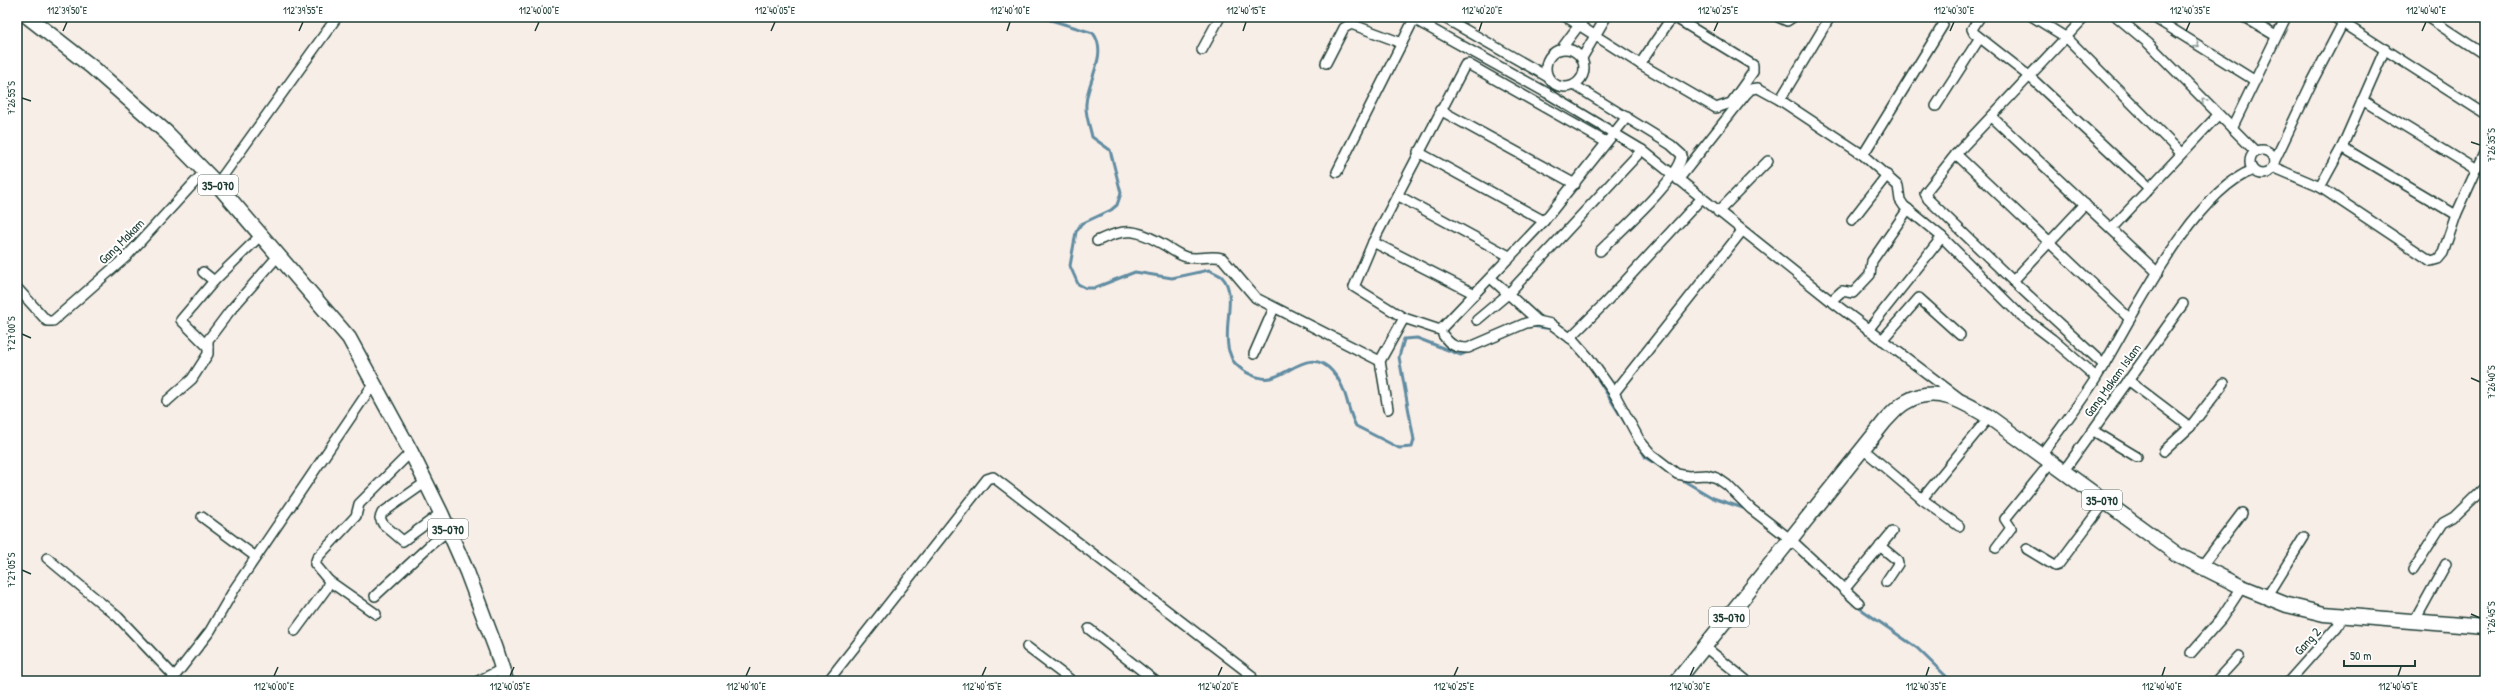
<svg xmlns="http://www.w3.org/2000/svg" width="2502" height="698" viewBox="0 0 2502 698" font-family="'Patrick Hand',sans-serif">
<style>
.lines{fill:none;stroke-linecap:round;stroke-linejoin:round}
.stream{stroke:#608ca1;stroke-width:3}
.street-casing{stroke:#1f3d34;stroke-width:12}
.primary-casing{stroke:#1f3d34;stroke-width:17}
.street{stroke:#fff;stroke-width:9}
.primary{stroke:#fff;stroke-width:14}
.oneway{stroke:#8f9e9a}
.ticks{fill:none;stroke:#1f3d34;stroke-width:1.5}
.labels{text-anchor:middle;dominant-baseline:central;stroke-width:4;stroke-linejoin:round;paint-order:stroke}
.shield{fill:#fff;stroke:#627771;stroke-width:1}
.shield-label{font-size:12px;font-weight:bold;fill:#1f3d34}
.street-label{font-size:13px;fill:#1f3d34;stroke:#fff}
.neatline{fill:none;stroke:#1f3d34;stroke-width:1.5}
.ticks-label{font-size:10px;text-anchor:middle;fill:#1f3d34}
</style>
<rect width="100%" height="100%" fill="#f8eee8"/>
<filter id="ink" filterUnits="userSpaceOnUse"><feTurbulence type="fractalNoise" baseFrequency=".025" numOctaves="2"/><feDisplacementMap in="SourceGraphic" scale="8" xChannelSelector="R" yChannelSelector="G"/><feConvolveMatrix kernelMatrix="1 2 1 2 8 2 1 2 1" color-interpolation-filters="sRGB"/></filter>
<g filter="url(#ink)">
<g class="lines">
<g class="stream">
<path d="M1041,17L1093,33C1109,54 1087,80 1086,104C1085,114 1090,127 1092,137L1110,150L1121,193L1117,205L1111,210L1081,224L1076,232L1070,266L1078,284L1086,288H1094L1135,272L1172,278L1209,270C1212,272 1219,274 1222,277C1238,293 1222,328 1229,351C1231,355 1231,359 1234,362C1242,372 1261,382 1274,377C1294,370 1312,349 1332,371C1348,388 1346,408 1356,426L1399,448L1412,447L1414,440L1399,357L1404,339L1417,338L1461,355L1470,351"/>
<path d="M1531,326L1553,329"/>
<path d="M1590,366L1625,423"/>
<path d="M1639,446L1646,458L1661,467"/>
<path d="M1679,478L1713,498L1746,509"/>
<path d="M1805,559L1846,597"/>
<path d="M1855,605L1917,648L1951,681"/>
</g>
<defs>
<g id="street">
<path d="M1410,17L1547,93L1642,150L1831,301L1958,397"/>
<path d="M1443,17L1548,77"/>
<path d="M1566,17L1640,64L1716,108L1731,103L1753,72V65L1674,17"/>
<path d="M1778,17L1787,21L1793,17"/>
<path d="M1909,17H1913"/>
<path d="M1980,17L1972,29L1974,33L2030,77L2148,187"/>
<path d="M2033,17L2067,38L2181,153"/>
<path d="M2085,17L1956,154L1925,193L1928,199L2013,281L2104,365"/>
<path d="M2117,17L2148,43L2256,152"/>
<path d="M2153,17L2254,80"/>
<path d="M2244,17L2276,36"/>
<path d="M2334,17L2485,114"/>
<path d="M2427,17L2485,55"/>
<path d="M1562,48L1585,17"/>
<circle cx="1565" cy="68" r="19"/>
<path d="M1202,50L1220,17"/>
<path d="M1582,58L1606,17"/>
<path d="M1326,63L1344,28L1351,24L1402,43"/>
<path d="M1640,64L1672,17"/>
<path d="M1574,85L1671,145L1682,155C1681,177 1618,233 1600,251"/>
<path d="M1780,100L1830,17"/>
<path d="M2362,100L2475,169"/>
<path d="M1936,106L1979,39"/>
<path d="M1440,110L1575,184"/>
<path d="M1992,117L2158,273"/>
<path d="M2232,128L2286,17"/>
<path d="M1606,142L1468,64L1465,65L1373,242L1354,287L1404,318L1440,330L1544,221L1627,117"/>
<path d="M2342,147L2456,215"/>
<circle cx="2262" cy="162" r="12"/>
<path d="M1418,152L1544,221"/>
<path d="M1956,154L2130,319"/>
<path d="M1863,155L1898,186L1900,200L1904,206L1942,237L2018,313L2052,339L2096,377"/>
<path d="M2274,162L2311,84L2346,17"/>
<path d="M2273,167L2320,187L2431,261L2438,259L2443,253L2456,215L2485,151"/>
<path d="M1337,172L1414,19"/>
<path d="M1678,180L1746,94L1751,89L1758,88L1780,100L1863,155L1943,25"/>
<path d="M217,184L337,17"/>
<path d="M2320,187L2342,147L2385,49"/>
<path d="M1397,195L1511,257"/>
<path d="M1718,212L1768,161"/>
<path d="M1852,220L1887,175"/>
<path d="M2112,228L2218,115"/>
<path d="M1097,241C1128,226 1137,230 1166,246C1172,250 1179,255 1186,257C1198,260 1210,255 1222,258L1256,298L1380,361L1404,318"/>
<path d="M1373,242L1475,294"/>
<path d="M203,272L214,281L261,235"/>
<path d="M1494,281L1538,321"/>
<path d="M2013,281L2085,204"/>
<path d="M17,288L47,321H53L127,256L205,171"/>
<path d="M1831,301L1842,291L1853,293L1870,275L1872,261L1908,209"/>
<path d="M1477,320L1508,294L1642,150"/>
<path d="M1868,330L1942,237"/>
<path d="M1443,335C1450,345 1456,348 1468,348L1526,323L1538,321L1551,324L1574,341L1589,358L1614,393L1640,441L1651,454L1677,474L1688,476L1707,475L1717,478L1727,485L1751,509L1790,539L1859,603"/>
<path d="M1570,338L1606,302L1701,199"/>
<path d="M1882,340L1919,298L1960,335"/>
<path d="M208,347L181,320L214,281"/>
<path d="M1254,354L1274,308"/>
<path d="M1380,361L1388,409"/>
<path d="M2128,380L2190,427"/>
<path d="M1614,393L1742,231"/>
<path d="M167,401L192,379L208,354V340L229,312L278,256"/>
<path d="M2092,430L2137,457"/>
<path d="M1863,449L1922,499L1959,526"/>
<path d="M2164,451L2190,427L2224,383"/>
<path d="M2041,455C2059,430 2079,405 2096,378C2131,321 2191,193 2253,170"/>
<path d="M2063,472L2183,304"/>
<path d="M426,482L382,513L380,518L383,524L403,541L441,513"/>
<path d="M1922,499L1989,417"/>
<path d="M202,517L256,557"/>
<path d="M1880,546L1897,560L1898,564L1886,582"/>
<path d="M1996,548L2011,528L2005,519L2051,462"/>
<path d="M2027,549L2055,566L2058,565L2105,502"/>
<path d="M47,558L118,617L175,677"/>
<path d="M2201,567L2242,513"/>
<path d="M2413,570L2443,523L2454,517L2485,487"/>
<path d="M329,581L376,614"/>
<path d="M1844,590L1892,532"/>
<path d="M375,596L429,546L449,530"/>
<path d="M2267,597L2304,537"/>
<path d="M2414,622L2446,564"/>
<path d="M1089,629L1155,681"/>
<path d="M295,631L326,589L329,581L315,564L317,558L356,516L359,504L411,452"/>
<path d="M1027,647L1072,681"/>
<path d="M1705,647L1747,681"/>
<path d="M2191,653L2221,619L2242,587"/>
<path d="M17,677L20,681"/>
<path d="M171,681L210,631L235,588L374,383"/>
<path d="M478,681L502,669"/>
<path d="M828,681L987,479L993,477L1251,675L1253,681"/>
<path d="M2216,681L2239,656"/>
<path d="M2289,681L2337,627L2342,617"/>
</g>
<g id="primary">
<path d="M28,17L92,67L167,133L217,184L349,338L411,452L441,513L467,572L496,649L506,681"/>
<path d="M1677,681L1885,421C1891,415 1898,406 1906,402C1935,384 1964,402 1989,417L2178,555L2242,587L2287,605L2324,614L2485,627"/>
</g>
</defs>
<use href="#street" class="street-casing"/>
<use href="#primary" class="primary-casing"/>
<use href="#street" class="street"/>
<use href="#primary" class="primary"/>
</g>
<defs><path id="oneway-chevron" d="M-2-3.5L2.5 0L-2 3.5" fill="none" stroke-width="1.6" stroke-linecap="round" stroke-linejoin="round"/></defs>
<g class="oneway">
<use href="#oneway-chevron" transform="translate(2197 45) rotate(32)"/>
<use href="#oneway-chevron" transform="translate(2204 101) rotate(-134)"/>
</g>
</g>
<path class="ticks" d="M63,31L67,22M299,31L303,22M535,31L539,22M771,31L775,22M1007,31L1010,22M1243,31L1246,22M1479,31L1482,22M1714,31L1718,22M1950,31L1954,22M2186,31L2190,22M2422,31L2426,22M22,98L31,101M2471,142L2480,145M22,334L31,338M2471,378L2480,382M22,570L31,574M2471,614L2480,618M274,676L278,667M510,676L514,667M746,676L750,667M982,676L986,667M1218,676L1222,667M1454,676L1458,667M1690,676L1694,667M1926,676L1929,667M2162,676L2165,667M2398,676L2401,667"/>
<g class="labels">
<g class="shield">
<rect x="198" y="175" width="40" height="20" rx="3"/>
<rect x="2082" y="490" width="40" height="20" rx="3"/>
<rect x="428" y="519" width="40" height="20" rx="3"/>
<rect x="1709" y="607" width="40" height="20" rx="3"/>
</g>
<g class="shield-label">
<text x="218" y="185">35-070</text>
<text x="2102" y="500">35-070</text>
<text x="448" y="529">35-070</text>
<text x="1729" y="617">35-070</text>
</g>
<g class="street-label">
<text transform="translate(121 241) rotate(-45)">Gang Makam</text>
<text transform="translate(2112 380) rotate(-54)">Gang Makam Islam</text>
<text transform="translate(2307 641) rotate(-48)">Gang 2</text>
</g>
</g>
<rect width="2502" height="698" fill="none" stroke="#fff" stroke-width="44"/>
<path d="M2344 660v6h71v-6" fill="none" stroke="#1f3d34" stroke-width="2"/>
<text x="2350" y="660" font-size="12" fill="#1f3d34" stroke="#ffffff" stroke-width="3" paint-order="stroke">50 m</text>
<rect x="22" y="22" width="2458" height="654" class="neatline"/>
<g class="ticks-label">
<text x="67" y="14">112°39'50"E</text>
<text x="303" y="14">112°39'55"E</text>
<text x="539" y="14">112°40'00"E</text>
<text x="775" y="14">112°40'05"E</text>
<text x="1010" y="14">112°40'10"E</text>
<text x="1246" y="14">112°40'15"E</text>
<text x="1482" y="14">112°40'20"E</text>
<text x="1718" y="14">112°40'25"E</text>
<text x="1954" y="14">112°40'30"E</text>
<text x="2190" y="14">112°40'35"E</text>
<text x="2426" y="14">112°40'40"E</text>
<text transform="translate(11 98) rotate(-90)" y="4">7°26'55"S</text>
<text transform="translate(2491 145) rotate(-90)" y="4">7°26'35"S</text>
<text transform="translate(11 334) rotate(-90)" y="4">7°27'00"S</text>
<text transform="translate(2491 382) rotate(-90)" y="4">7°26'40"S</text>
<text transform="translate(11 570) rotate(-90)" y="4">7°27'05"S</text>
<text transform="translate(2491 618) rotate(-90)" y="4">7°26'45"S</text>
<text x="274" y="690">112°40'00"E</text>
<text x="510" y="690">112°40'05"E</text>
<text x="746" y="690">112°40'10"E</text>
<text x="982" y="690">112°40'15"E</text>
<text x="1218" y="690">112°40'20"E</text>
<text x="1454" y="690">112°40'25"E</text>
<text x="1690" y="690">112°40'30"E</text>
<text x="1926" y="690">112°40'35"E</text>
<text x="2162" y="690">112°40'40"E</text>
<text x="2398" y="690">112°40'45"E</text>
</g>
</svg>
